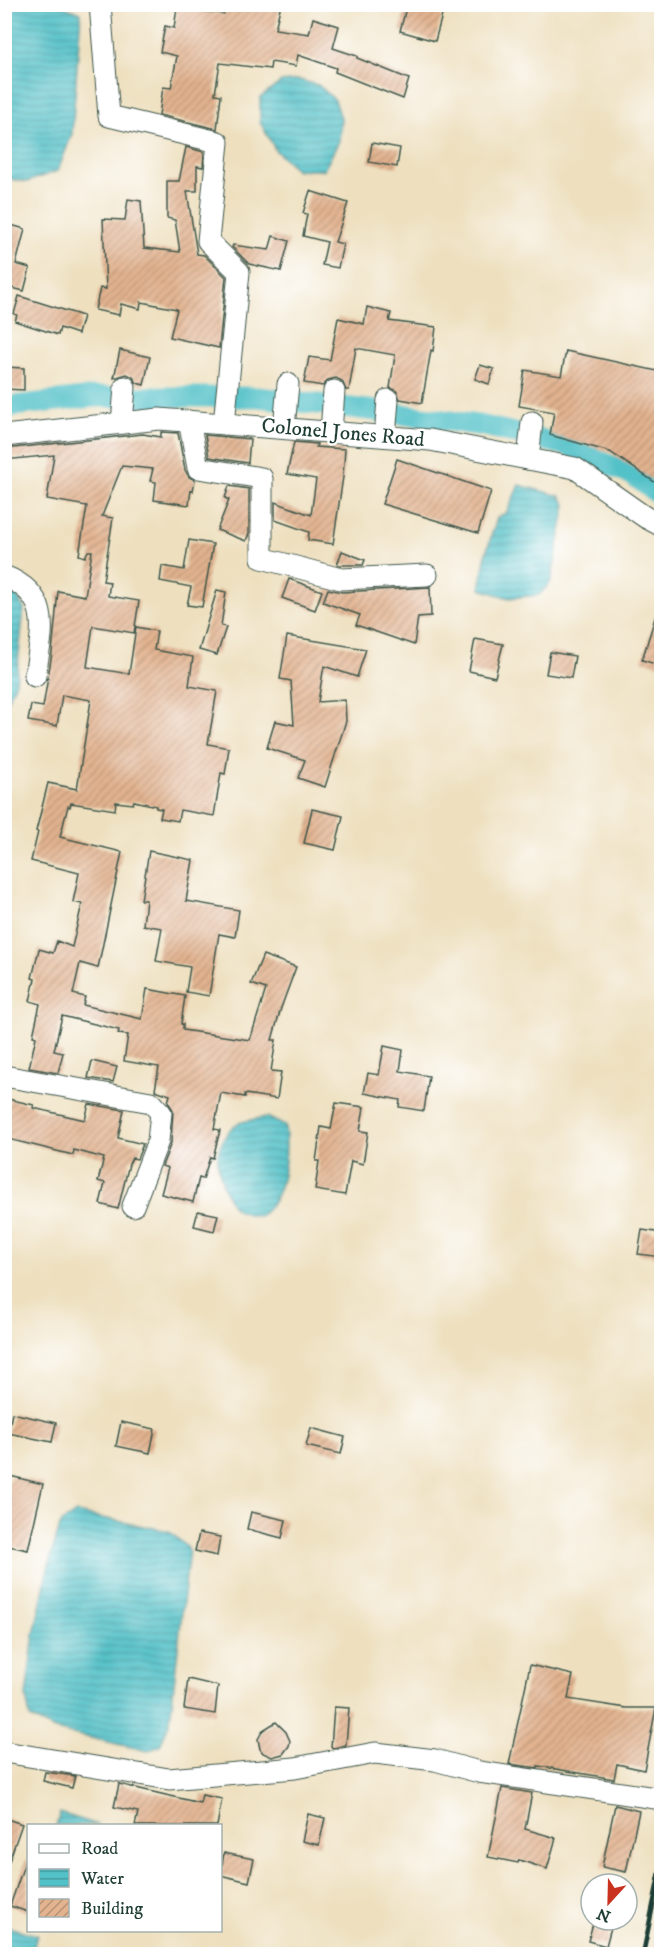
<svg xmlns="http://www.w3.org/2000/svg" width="666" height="1959" viewBox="0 0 666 1959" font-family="'IM FELL DW Pica',serif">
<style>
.water{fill:url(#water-rules);stroke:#397f7e;stroke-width:1.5}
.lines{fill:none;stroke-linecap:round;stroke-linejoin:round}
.canal{stroke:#53c1c8;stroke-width:21}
.building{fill:url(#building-hatch)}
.minor-casing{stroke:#3e5549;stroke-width:23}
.minor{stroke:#fff;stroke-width:21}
.rail{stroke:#1f3d34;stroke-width:4.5}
.labels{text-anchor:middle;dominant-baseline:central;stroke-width:4.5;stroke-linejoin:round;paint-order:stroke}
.street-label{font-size:21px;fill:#1f3d34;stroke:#fff}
</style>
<defs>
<pattern id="water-rules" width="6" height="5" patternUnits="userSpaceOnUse" patternTransform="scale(1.5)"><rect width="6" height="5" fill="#53c1c8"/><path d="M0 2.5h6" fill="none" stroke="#449ea3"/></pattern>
<pattern id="building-hatch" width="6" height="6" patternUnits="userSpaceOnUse" patternTransform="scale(1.5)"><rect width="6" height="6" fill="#e3b38f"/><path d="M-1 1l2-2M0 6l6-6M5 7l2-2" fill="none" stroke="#b79376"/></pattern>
</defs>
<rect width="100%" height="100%" fill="#fff"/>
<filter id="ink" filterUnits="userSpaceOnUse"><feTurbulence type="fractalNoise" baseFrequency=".0167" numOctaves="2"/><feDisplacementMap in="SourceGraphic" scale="12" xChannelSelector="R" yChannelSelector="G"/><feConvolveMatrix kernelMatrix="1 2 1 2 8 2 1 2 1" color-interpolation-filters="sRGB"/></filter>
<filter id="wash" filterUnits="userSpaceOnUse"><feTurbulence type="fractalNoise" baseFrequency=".008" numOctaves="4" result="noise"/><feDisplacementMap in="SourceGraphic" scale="24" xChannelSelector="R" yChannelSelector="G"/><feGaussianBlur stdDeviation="1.35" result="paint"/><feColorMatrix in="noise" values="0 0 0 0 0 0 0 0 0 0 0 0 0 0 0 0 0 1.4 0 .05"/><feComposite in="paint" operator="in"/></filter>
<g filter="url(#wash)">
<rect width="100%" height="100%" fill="#eee0bf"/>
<g class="water">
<path d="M4,5H60L81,13L72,134L58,171L27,182L5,178Z"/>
<path d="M299,80L318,85L335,100L341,118L339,141L324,170H297L276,151L260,122V98L281,82Z"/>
<path d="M519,485L560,496L566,505L551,582L539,595L509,598L480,589L486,553L497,518L507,512Z"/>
<path d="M5,588L14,591L24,609L16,682L5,705Z"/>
<path d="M267,1117L285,1126C288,1154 285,1199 260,1216C253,1215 243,1214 237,1210C226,1203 216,1166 218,1153C220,1144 227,1131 235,1125C244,1120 257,1119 267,1117Z"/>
<path d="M76,1513L169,1531L189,1549L170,1721L160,1746L148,1751L55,1730L30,1718L26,1696L34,1634L51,1555L61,1523Z"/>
<path d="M60,1813L98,1825H56Z"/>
<path d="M5,1926L37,1935L32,1954H5Z"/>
</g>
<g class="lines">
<path class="canal" d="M4,407L93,397H258L394,413L484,426L565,445L634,476L662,497"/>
</g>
<g id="blocks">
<g class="building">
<path d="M226,4H281L275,29L309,34L313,18L339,26L333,48L357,56V58L409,79L403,99L335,72L336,68L298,55L296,66L271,62L270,69L220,63L215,94L221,95L217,129L159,115L163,87L171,88L177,56L160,52L165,26L174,28L177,8L224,14Z"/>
<path d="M414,4H445L435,41L400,31L406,8L413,10Z"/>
<path d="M372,143L400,148L397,167L369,162Z"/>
<path d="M186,147L204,152L203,167L197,166V191H187L197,254L204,255L226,277L219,348L170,337L177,309L141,302L140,309L121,304L119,315L95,310L100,288L106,289L103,219L125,220L128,199L141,201L144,248L180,252L175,220L167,218V181H179Z"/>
<path d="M310,191L348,203L335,242L343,244L338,268L322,265L327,242L303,236L307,214L303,213Z"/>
<path d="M4,223L25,229L16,264L30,268L24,291L4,286Z"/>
<path d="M273,236L289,241L281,271L249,264L232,247L233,245L269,250Z"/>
<path d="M19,296L83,316L78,334L60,328L58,335L15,321L17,315L14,314Z"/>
<path d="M367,307L391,313L389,321L436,327L433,351L431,350L422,403L400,399L396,390L390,388L395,355L356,348L349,390H346L342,381L336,378L328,380L323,386L304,383L309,357L330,360L338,318L364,324Z"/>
<path d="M120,350L150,357L144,385L137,383L133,377L127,374L114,378Z"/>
<path d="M566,351L662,372V487L610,452L550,435L554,412L519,406L525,370L561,376Z"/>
<path d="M480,365L494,369L489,384L475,379Z"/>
<path d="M4,367L24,368V390L4,389Z"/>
<path d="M161,432L178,433L185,470L189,477L195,480L193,491L191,490L189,505L154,500L156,482L150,481L153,469L122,466L102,516L113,518L103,581L110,582L108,596L139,601L134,633L93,626L87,667L129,674L136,627L157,631L154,650L193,657L189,686L217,691L208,744L229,748L225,774L221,773L214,816L180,810L178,821L160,818L162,809L156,808V806L134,801L133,804L116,802L115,810L71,803L70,807L68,806L60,837L122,852L98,968L80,963L73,994L85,997L83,1005L142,1019L147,989L185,996L181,1024H183V1030L250,1040L266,989L251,984L263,955L296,967L281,1008L272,1040H276L271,1071L281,1072L277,1099L245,1094V1097L221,1093L214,1129L220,1130L213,1158L210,1157L203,1179L199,1178L193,1202L161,1194L168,1168L162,1166L171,1143L173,1110L168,1102L170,1095L155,1090L159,1067L124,1061L128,1035L118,1034L119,1030L62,1016L54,1051L63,1053L58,1073L29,1068L36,1037L33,1036L40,1004L30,1001L35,979L32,978L39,949L53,953L57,941L72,947L82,904L73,902L79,873L31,861L38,832L36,831L48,783L77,789L91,700L62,695L57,726L28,721L31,705L43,707L52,653L58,591L85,596L92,551H88L85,557L79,555L87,506L47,499L54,455L4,460V449L143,434L161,437Z"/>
<path d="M205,435L250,439L248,463L209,457Z"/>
<path d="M294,442L317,444L316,447L345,449L343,477L333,544L308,540L309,532L275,520V502L311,515L316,479L287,474Z"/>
<path d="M397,459L491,491L478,533L382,504Z"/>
<path d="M229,486L249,489V533L246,541L217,530L229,500L225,498Z"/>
<path d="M189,540L213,544L202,607L187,605L191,587L160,581L162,566L184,570Z"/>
<path d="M342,551L365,560L363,565H337Z"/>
<path d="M289,579L322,591L315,610L282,598Z"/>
<path d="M430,587L431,616L418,617L414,645L356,625L360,615L323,602L328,589L342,592Z"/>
<path d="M217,590L226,592L221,626L226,627L217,655L199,650Z"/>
<path d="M658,608L662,609V666L642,660Z"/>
<path d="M287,636L366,649L357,677L324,666L318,702L345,700L346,721L325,787L298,778L305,760L267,748L275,721L294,725L291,681L280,679Z"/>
<path d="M475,639L503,644L495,677L469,671Z"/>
<path d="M550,652L575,656L571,678L546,674Z"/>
<path d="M312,809L343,816L335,850L304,843Z"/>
<path d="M149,851L193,860L186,901L239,910L235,937L219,934L209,996L186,992L190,967L156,961L162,928L143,925L146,900H141Z"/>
<path d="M384,1046L403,1050L400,1071L429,1076L424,1111L399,1107L400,1100L364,1093L368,1073L379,1075Z"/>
<path d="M92,1061L117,1067L113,1082L88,1078Z"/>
<path d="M4,1098L34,1105L33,1108L85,1120L89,1104L124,1110L118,1138L143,1144L137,1159L132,1158L129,1164L118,1209L100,1204L105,1183L98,1181L104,1158L74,1150L73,1155L4,1138Z"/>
<path d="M336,1103L364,1107L360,1131L368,1132L363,1164L351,1161L345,1195L315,1190L319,1161H316L321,1127L331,1129Z"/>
<path d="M198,1211L218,1215L214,1231L194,1226Z"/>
<path d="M642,1230L662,1233V1257L638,1254Z"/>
<path d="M12,1413L56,1423L52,1442L8,1433Z"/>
<path d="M121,1422L155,1429L150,1453L116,1446Z"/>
<path d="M311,1428L345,1437L341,1454L306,1446Z"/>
<path d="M10,1476L43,1484L28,1550L4,1545V1500Z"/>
<path d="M251,1512L286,1520L282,1538L247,1529Z"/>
<path d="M199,1533L220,1537L217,1556L195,1551Z"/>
<path d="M530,1665L573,1675L568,1699L626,1708H656L644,1770L617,1764L614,1779L538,1766V1768L509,1764Z"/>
<path d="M188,1679L218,1686L215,1714L184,1709Z"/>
<path d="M334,1707L349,1708L346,1745L334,1748L331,1747Z"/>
<path d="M276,1722L286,1732L290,1741L289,1746L283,1754L272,1757L263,1753L260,1749L258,1739L263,1730Z"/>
<path d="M45,1772L75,1776L72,1788L43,1781Z"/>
<path d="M119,1784L200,1803L202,1795L222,1799L217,1826H135L138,1812L114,1807Z"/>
<path d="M502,1788L532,1793L525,1829L556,1838L547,1869L519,1860L518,1863L488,1857Z"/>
<path d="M615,1805L639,1811L626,1872L602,1867Z"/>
<path d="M308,1814L325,1818L319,1845L302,1841Z"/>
<path d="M4,1818L22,1824L7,1867H4Z"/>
<path d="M224,1853L254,1859L249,1882L220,1875Z"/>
<path d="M26,1859L28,1860V1912L10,1906Z"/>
<path d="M594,1920H613L606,1946L588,1941Z"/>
</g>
</g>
</g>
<g filter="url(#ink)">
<use href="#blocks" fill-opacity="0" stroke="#3e5549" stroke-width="1.5"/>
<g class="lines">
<defs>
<g id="minor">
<path d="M100,4L109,116L218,142L208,241L239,272L224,424"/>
<path d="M189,421L198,468L262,478V558L341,579L427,575"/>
<path d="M122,423L125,387"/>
<path d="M284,428L288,384"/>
<path d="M331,432L334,391"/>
<path d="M4,436L159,419L430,440L575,468L645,517L662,526"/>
<path d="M385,436L388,400"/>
<path d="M528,459L532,422"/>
<path d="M4,576C55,596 41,634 35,676"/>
<path d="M4,1076L151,1102L161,1113L158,1141L133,1206"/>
<path d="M4,1752L169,1779L295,1768L375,1753L435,1760L479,1772L662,1799"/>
</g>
</defs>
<use href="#minor" class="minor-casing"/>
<use href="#minor" class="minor"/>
<path class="rail" d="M643,1954L662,1862"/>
</g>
</g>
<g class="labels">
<g class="street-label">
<text transform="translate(343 433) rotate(5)">Colonel Jones Road</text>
</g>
</g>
<rect width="666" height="1959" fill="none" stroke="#fff" stroke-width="24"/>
<rect x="27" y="1824" width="195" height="108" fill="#ffffff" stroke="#a5b1ae" stroke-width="1.5"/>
<rect x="39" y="1844" width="30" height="9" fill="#ffffff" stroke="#a5b1ae" stroke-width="1.5"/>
<text x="81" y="1854" font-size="18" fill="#1f3d34">Road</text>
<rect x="39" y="1869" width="30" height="18" fill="url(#water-rules)" stroke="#a5b1ae" stroke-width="1.5"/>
<text x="81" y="1884" font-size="18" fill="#1f3d34">Water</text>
<rect x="39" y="1899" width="30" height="18" fill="url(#building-hatch)" stroke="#a5b1ae" stroke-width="1.5"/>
<text x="81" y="1914" font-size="18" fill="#1f3d34">Building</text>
<g transform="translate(609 1902) rotate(202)"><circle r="28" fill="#ffffff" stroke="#a5b1ae" stroke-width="1.5"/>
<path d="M0-4.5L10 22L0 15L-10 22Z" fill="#c8321e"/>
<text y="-9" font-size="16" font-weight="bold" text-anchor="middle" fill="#1f3d34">N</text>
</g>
</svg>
